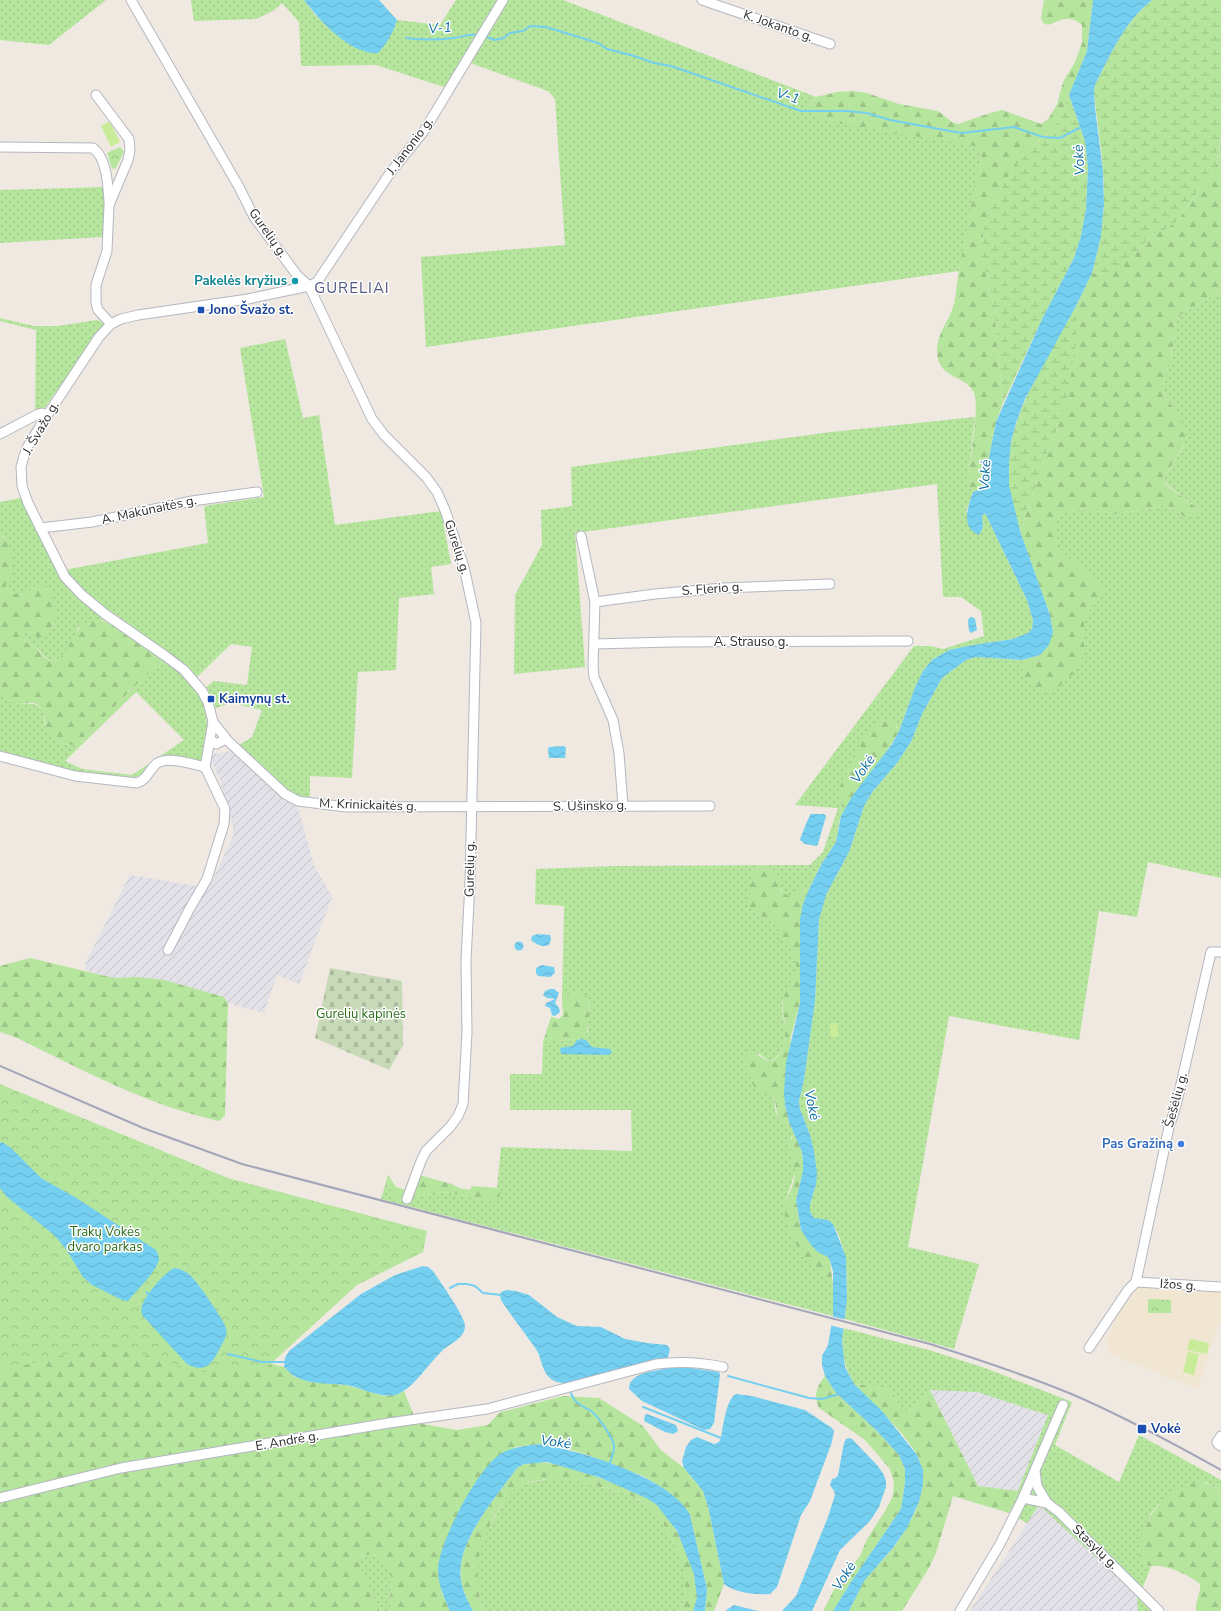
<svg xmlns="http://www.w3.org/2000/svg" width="1221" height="1611" viewBox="0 0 1221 1611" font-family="'Nunito Sans',sans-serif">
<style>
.industrial{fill:url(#industrial-furrows)}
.education{fill:#f0e6d1}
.grass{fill:url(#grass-dots);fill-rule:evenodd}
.forest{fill:url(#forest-firs)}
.wetland{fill:url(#wetland-marsh)}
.cemetery{fill:url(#cemetery-stones)}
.park{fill:url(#park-crowns)}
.pitch{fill:#c9ec9a}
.water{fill:url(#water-waves)}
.pier{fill:#efe9e1}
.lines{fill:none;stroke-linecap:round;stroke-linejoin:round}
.stream{stroke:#75cff0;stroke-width:2}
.minor-casing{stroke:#b4b7c1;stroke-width:11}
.minor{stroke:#fff;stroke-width:9}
.rail{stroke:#a3a6b8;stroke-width:2}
.culture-dot{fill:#0f9aa8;stroke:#fff;stroke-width:1.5}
.transit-dot{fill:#1a4fb4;stroke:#fff;stroke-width:1.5}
.shop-dot{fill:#3f7fe0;stroke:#fff;stroke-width:1.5}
.labels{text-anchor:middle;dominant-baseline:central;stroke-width:3;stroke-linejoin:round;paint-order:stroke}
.street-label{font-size:13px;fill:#2e2e2e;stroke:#fff}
.culture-label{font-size:13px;font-weight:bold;fill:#0d838f;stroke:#fff;text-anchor:end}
.transit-label{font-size:13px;font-weight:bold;fill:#164399;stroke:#fff;text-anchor:start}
.park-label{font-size:13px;fill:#2c6e1b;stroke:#fff}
.shop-label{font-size:13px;font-weight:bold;fill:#366cbe;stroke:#fff;text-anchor:end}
.water-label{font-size:14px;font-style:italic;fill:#0d6fa3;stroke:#fff}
.quarter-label{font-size:15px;letter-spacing:1px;fill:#4d5680;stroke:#fff}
</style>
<defs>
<pattern id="industrial-furrows" width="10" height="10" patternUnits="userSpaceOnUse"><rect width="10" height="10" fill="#e3e1e8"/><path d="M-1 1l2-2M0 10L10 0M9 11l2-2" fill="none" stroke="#c3c1c7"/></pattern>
<pattern id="grass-dots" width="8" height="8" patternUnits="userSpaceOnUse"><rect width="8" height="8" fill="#b6e59e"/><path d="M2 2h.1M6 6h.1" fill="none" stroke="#9dc588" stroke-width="1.8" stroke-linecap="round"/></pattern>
<pattern id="forest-firs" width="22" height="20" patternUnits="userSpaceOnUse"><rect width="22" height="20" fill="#b6e59e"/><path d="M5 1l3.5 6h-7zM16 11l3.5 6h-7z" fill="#9dc588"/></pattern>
<pattern id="wetland-marsh" width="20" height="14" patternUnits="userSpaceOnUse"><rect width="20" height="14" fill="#b6e59e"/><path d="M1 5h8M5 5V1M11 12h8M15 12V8" fill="none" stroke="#9dc588"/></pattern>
<pattern id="cemetery-stones" width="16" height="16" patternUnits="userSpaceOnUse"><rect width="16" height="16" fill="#c8d9b8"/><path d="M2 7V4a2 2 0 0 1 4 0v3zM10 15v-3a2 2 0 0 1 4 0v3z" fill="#acbb9e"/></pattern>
<pattern id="park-crowns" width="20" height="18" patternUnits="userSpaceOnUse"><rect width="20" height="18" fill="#b6e59e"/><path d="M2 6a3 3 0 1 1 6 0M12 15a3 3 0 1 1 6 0" fill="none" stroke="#9dc588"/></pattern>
<pattern id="water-waves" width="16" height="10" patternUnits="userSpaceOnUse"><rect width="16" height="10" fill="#75cff0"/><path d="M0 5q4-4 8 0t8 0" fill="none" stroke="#66b2ce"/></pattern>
</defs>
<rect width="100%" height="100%" fill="#efe9e1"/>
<g class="industrial">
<path d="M231,751L297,805L314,865L332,897L299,984L277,975L264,1013L228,1003L224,997L165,980L137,977L114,978L85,970L86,962L130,875L209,888L233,836V825L219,777L213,765L200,763L203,756Z"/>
<path d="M930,1390L977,1392L1048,1415L1018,1491L978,1486Z"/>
<path d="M1039,1505L1137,1595L1138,1611H970Z"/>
</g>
<path class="education" d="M1138,1286L1221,1292V1326L1218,1325L1198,1389L1110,1354L1106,1342L1116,1315Z"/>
<g class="grass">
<path d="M0,0H106L49,45L0,40Z"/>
<path d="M191,0H304L316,16L352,45L395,26L397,20L440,25L456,0H499L462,60L444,87L376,65L301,66L299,22L282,3L273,11L256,19L194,21Z"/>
<path d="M508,0H563L816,97L809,105L979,147L982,152L959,271L426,347L421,257L565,245L555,99L548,91L470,63Z"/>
<path d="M105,187L103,237L0,243V190Z"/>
<path d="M1221,293V878L1148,862L1137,917L1099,911L1079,1040L949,1016L908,1247L979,1264L954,1349L845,1319C848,1287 850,1253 833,1224L814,1218L810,1212V1204L816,1185L814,1151L810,1135L800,1109L799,1101L804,1080L815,1001L819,920L822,907L826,895L849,852L864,806L873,791L897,763L911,742L922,714L942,678L966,660L976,657L1022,660V676L1084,654V620L1088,612L1104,592L1101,584L1062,552L1056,535V521L1065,512L1075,509L1121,514L1158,506H1169L1185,517L1200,510L1166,484L1164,478L1184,446L1178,414L1166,398L1162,385L1171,360L1176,321L1185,310Z"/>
<path d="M0,318L34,326H58L97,320L105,324L35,421L36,330L0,321Z"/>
<path d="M285,339L303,418L319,415L335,525L441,511L451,564L431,567L434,594L399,598L396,670L358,672L352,778L310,776V800C284,796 258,763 239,745L252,737L262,710L231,703L216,708L205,688L214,681L247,685L252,647L231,644L196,678L177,660L85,593L64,570L208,543L204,506L264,497L240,348Z"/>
<path d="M975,417L967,484L973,492L966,512L983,527L982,516L985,513L1027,600L1033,620L1032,629L1028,633L1013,639L973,645L949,650L932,660L923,671L916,685L899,731L896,726L838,791L842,806L832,839L836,842L822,863L810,887H806C802,889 800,893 796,895C781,903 778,881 776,872L755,914C761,917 769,918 775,922C779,926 779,931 781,936C784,943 792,949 795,956C797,960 797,966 796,971C793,983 784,992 782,1005C781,1012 784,1018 785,1026C786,1037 783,1059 769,1061L758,1053L762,1092C780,1095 772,1104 777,1115C778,1118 781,1121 783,1123L789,1122L795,1135L791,1137L789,1146L795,1165V1173L787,1196L785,1207L828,1280L833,1285V1316L381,1199L388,1175C388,1186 389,1193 399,1199L439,1192L452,1193L490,1202L500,1191L497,1188L501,1147L632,1151L631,1110H510V1074H542L543,1042L576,1039L586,1034L588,1031L590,1003L575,992L562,999L564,906L535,904L536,869L614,866L810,865L823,852L838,808L795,805L914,646H931L943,649L984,636L981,611L961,597H943L937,484L575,533L585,667L514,674L515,595L542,545L541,510L572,506L571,467L831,432Z"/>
<path d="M21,498L62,576L108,622L102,620L78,628C73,639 65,665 48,659C44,657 41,652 37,648C32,645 28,644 24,639V634L28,632C43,639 47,640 54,624L36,586L23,595L11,593L6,588V581L12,577L4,536L0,535V502Z"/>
<path d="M163,658C187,680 208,693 207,729C206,741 205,752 200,763L169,757C156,766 143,777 127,779L72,772L0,751V694C5,697 11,701 16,703C25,707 32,700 40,707C46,712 43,718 45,724C50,738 61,746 76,745ZM136,692L184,740L132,775L82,769L65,761Z"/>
<path d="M843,1328L929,1350L985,1368L1072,1402L1055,1445L1119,1482L1139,1435L1221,1480V1490L1205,1482L1158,1505L1151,1513L1145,1526L1139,1551L1143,1564L1151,1567L1142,1589L1163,1611H1138L1137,1595L1039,1505L1027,1523L1009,1513L1048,1415L977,1392L930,1390L920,1402L908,1412C899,1408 896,1399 892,1391L874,1386L854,1384C843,1363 841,1353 843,1328Z"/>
<path d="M549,1479H568L628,1494L650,1506L659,1516L681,1558L685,1574V1594L681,1611H483C476,1586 474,1557 485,1533C488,1527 493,1521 496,1515C502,1505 507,1494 516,1488C526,1482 538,1481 549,1479Z"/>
<path d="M370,1554L379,1557L391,1572L390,1611H376L377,1606L360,1568V1557Z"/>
</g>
<g class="forest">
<path d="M1044,0H1093L1087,51L1060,118L1049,132L1031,148L1014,168L998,193L985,221L981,253L994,306L1003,403L996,422L983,488L973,492L967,484C969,464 980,409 974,393C966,374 936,380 937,349C937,333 950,320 954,304C956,293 957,282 959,271C966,231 974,192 982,152L979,147L824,121L809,112V105L816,97L837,92L854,91L867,93L899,104L938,111L952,122L958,124L990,113L1002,110L1041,124L1048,119L1057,105L1063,82L1075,62L1082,43V25C1069,14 1062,20 1048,25L1043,23L1041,18Z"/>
<path d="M1221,136V293L1185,310L1176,321L1171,360L1162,385L1166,398L1178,414L1186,433L1184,445L1164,478L1166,485L1200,510L1199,515L1185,517L1169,506H1158L1121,514L1075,509L1065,512L1056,521V535L1062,552L1101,584L1104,592L1088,612L1084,620V654L1075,672L1054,691H1039L1022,676V660L1040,655L1053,632L1050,615L1020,531L1046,456L1057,429L1076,344V306L1092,273L1104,274L1133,257L1151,235L1164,230L1178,221L1216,165Z"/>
<path d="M0,535C11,539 14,567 12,577L6,581V588L11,593L23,595C31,590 37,583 47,586C49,589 51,592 52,594C56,604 57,635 43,638C38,639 33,634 28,632L24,634V640C28,644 32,645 36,648C40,651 43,657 47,659C70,669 69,621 95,620C111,618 148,648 163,658L76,745C65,746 55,740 47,734C45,723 46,701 29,703C24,703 21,705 16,703C11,701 5,697 0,694Z"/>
<path d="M886,720L893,723L899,731C883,761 858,785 842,815C838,822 838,834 836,842L832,839L842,806L838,791L865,733L877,723Z"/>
<path d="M762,866H769C771,868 775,870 776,873C782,884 775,895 793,896L806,887H810L803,904L800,1003L791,1036L785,1105L789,1122L783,1123L779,1121C776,1114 777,1102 773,1097C768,1091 761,1094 756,1089C752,1085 743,1061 745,1056C747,1053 750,1052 753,1051C759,1054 766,1064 774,1060C783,1055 786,1036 785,1027C785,1015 780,1010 784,997C788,983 800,972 795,957C793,950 785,944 781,937C779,933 779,927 776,923C767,915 754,919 749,905L751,873L756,869Z"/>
<path d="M30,958L114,978L137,977L165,980L224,997L228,1003L225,1115L219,1121C146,1105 81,1069 15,1037L0,1032V966Z"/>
<path d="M575,992C579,993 584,993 587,997C592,1002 589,1027 586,1034L576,1039L543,1042L551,1017L559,1019L563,1015L562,999Z"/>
<path d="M795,1135L802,1152L803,1161V1171L796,1200L801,1230L818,1252L828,1257L830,1261L833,1285C829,1281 823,1277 819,1273C803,1259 782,1228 785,1206C787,1194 796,1183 795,1171C795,1159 782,1143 795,1135Z"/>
<path d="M388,1175L396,1187L412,1192L419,1175L452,1184L459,1188L470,1190L472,1186L497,1188L500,1191L499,1199L496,1202H490L452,1193L439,1192L399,1199C389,1193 388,1186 388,1175Z"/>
<path d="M0,1188L244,1356L284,1367L295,1377L311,1382L346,1385L385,1396L399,1394L404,1391L417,1423L457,1430L488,1425L497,1415L501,1412L563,1396L599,1398L643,1426L661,1450L684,1468L703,1491L708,1506L724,1584L714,1611H705L707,1589L690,1515L669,1492L643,1476L585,1454L561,1447L539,1444L515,1447L441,1591L450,1611H390L391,1572L379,1557L370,1554L360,1557V1568L377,1606L376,1611H0Z"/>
<path d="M825,1376L836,1393L876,1430L899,1455L905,1469V1483L901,1509L851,1582L833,1611H823L837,1584L860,1556L867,1539L885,1511L893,1496L894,1483L890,1469L865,1440L819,1408C813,1396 817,1386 825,1376Z"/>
<path d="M854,1384L874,1386L892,1391C896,1399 899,1408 908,1412L920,1402L930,1390L978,1486L1018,1491L1009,1513L953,1496L936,1553L929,1568L902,1611H849C854,1601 858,1591 864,1581C872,1570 884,1560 892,1549C911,1525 934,1485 917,1455C901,1427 875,1408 854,1384Z"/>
<path d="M534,1462C564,1462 601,1478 629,1490C638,1494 649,1497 656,1504C676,1521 698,1571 697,1596C697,1601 695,1606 693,1611H681C690,1576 684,1564 668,1533C663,1524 658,1513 649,1506C631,1492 608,1489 587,1484C566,1479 535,1475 516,1489C504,1497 498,1511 491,1523C476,1550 474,1581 483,1611H473C469,1603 464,1594 462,1585C451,1547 496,1497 517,1468L524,1464Z"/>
<path d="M1201,1481L1221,1490V1611H1196C1195,1602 1201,1593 1200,1584C1191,1576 1171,1567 1159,1566C1152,1566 1150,1567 1143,1564C1126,1531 1169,1484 1201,1481Z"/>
</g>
<g class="wetland">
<path d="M1152,0H1221V136L1216,165L1178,221L1164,230L1151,235L1133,257L1115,269L1104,274L1092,273C1102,239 1106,205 1103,170C1101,143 1096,117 1094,91L1095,85C1111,54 1124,22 1152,0Z"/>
<path d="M1069,95L1085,141L1088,168L1086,209L1081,236L1074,258L1043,317L1003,403L994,306L981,253L985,221L998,193L1014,168L1031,148L1049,132L1060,118Z"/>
<path d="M1076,306V344L1068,394L1057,429L1046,456L1020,531C1016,516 1011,501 1009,486C1000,426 1048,357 1076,306Z"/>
</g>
<path class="cemetery" d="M330,968L402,981L403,1045L389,1070L315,1038Z"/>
<g class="park">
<path d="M120,147L124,152L116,168L112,169L107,153Z"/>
<path d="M0,1084L228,1178L427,1231L423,1252L357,1285L265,1369L198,1372L110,1344L0,1371Z"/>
<path d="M1148,1299L1171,1300V1313H1148Z"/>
</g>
<g class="pitch">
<path d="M110,121L120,142L111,147L101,126Z"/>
<rect x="830" y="1023" width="8" height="14"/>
<path d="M1190,1339L1209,1343L1207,1354L1187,1350Z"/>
<path d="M1188,1352L1199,1354L1194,1375L1183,1372Z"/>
</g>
<g class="water">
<path d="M304,0H379L397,20C394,31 386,45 378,53C350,55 319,20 304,0Z"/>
<path d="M1093,0H1152C1124,22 1111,54 1095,85L1094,91L1095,108L1103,171L1104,204L1101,236L1097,253L1092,273L1076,306L1025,399L1016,423L1011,442L1009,463V485L1020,531L1050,615L1053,632L1049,645L1040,655L1022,660L976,657L966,660L942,678L922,714L911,742L897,763L873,791L864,806L849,852L826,895L819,920L815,1001L804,1080L799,1101L800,1109L810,1135L814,1151L817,1173L816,1185L810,1204V1212L814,1218L828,1220L833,1224L846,1257L847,1299L842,1341L845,1367L854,1384L882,1411L917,1455L923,1470V1485L919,1502L907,1528L892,1549L864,1581L849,1611H833L851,1582L901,1509L905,1483V1469L899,1455L876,1430L836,1393L825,1376L822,1365V1356L828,1345L833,1316V1271L830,1261L828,1257L818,1252L811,1245L801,1230L796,1200L803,1171V1161L802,1152L789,1122L785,1105L784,1092L786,1063L800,1003V919L803,904L810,887L822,863L836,842L841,816L853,795L892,744L899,731L916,685L923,671L932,660L949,650L973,645L1013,639L1028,633L1032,629L1033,620L1027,600L985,513L982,516L983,527L979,535C960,528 968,506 973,492L983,488L996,422L1043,317L1074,258L1081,236L1086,209L1088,168L1085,141L1069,95L1087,51Z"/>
<path d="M972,617L975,619L977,630L971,633L969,631L968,621L969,618Z"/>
<path d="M564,746L566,748L565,758H549L548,749L549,747Z"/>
<path d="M811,814H824L826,816L818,844L817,846L805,844L800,840C801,836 809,816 811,814Z"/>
<path d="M537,934L550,935L551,939L549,945C542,948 536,944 531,940L532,936Z"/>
<circle cx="519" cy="946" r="4.5"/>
<path d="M542,965L554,967L555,973L550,977L538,976L536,973V968Z"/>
<path d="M550,989H554L559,993L555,1003L559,1008L560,1012L555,1016L552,1015L550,1008L545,1006L546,1003L555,999L547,998L543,995L545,991Z"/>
<path d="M581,1039L586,1040L592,1047L610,1049L612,1052L609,1055L561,1054L560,1048L573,1046L577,1040Z"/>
<path d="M2,1142L11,1148L41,1178L78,1199L156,1250C157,1253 159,1255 159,1259C158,1270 136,1291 128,1301L122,1300L92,1285L83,1277L66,1249L54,1235L7,1197L0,1188V1143Z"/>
<path d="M423,1266L428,1267L433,1271C440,1282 465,1316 465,1326C465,1339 448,1344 441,1352C427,1365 417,1384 400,1393C387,1401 361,1388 347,1385C330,1383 311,1385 296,1377C291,1375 288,1370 284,1367L285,1358L289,1351L361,1294L395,1275Z"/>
<path d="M175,1268C180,1269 185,1271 189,1274C196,1280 224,1320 226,1328C228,1336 223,1342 220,1348C212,1364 205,1374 187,1364L143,1316C141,1313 141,1310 142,1306C144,1297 166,1270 175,1268Z"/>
<path d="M507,1290L516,1291L529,1295L557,1317L577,1326L601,1327L625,1339L647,1343L667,1345L670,1349L668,1357L665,1360L569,1383C562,1383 556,1383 551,1379C541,1371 542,1358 536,1349C524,1332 512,1317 501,1300L500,1296L501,1292Z"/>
<path d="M669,1368H691L719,1372L720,1375L714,1423L710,1429L704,1430L642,1401L629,1389C629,1372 656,1371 669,1368Z"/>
<path d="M736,1394L752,1396L805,1410L832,1428L834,1431L832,1442L810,1501L801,1515L777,1587L770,1594C756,1595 735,1593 724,1584L708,1506L703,1491L684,1468L682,1461L686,1447L691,1440L697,1437L714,1444L719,1442L721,1438C723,1427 726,1399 736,1394Z"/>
<path d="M647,1414L676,1425L678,1431L673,1434L665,1432L644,1421L645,1415Z"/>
<path d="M849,1438L852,1439L877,1465L884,1475L886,1481V1487L879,1507L870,1521L840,1550L812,1611H782L796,1596L828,1517L835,1495L834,1491L830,1485L832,1479L836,1478L838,1475L844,1443L846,1439Z"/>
<path d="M539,1444C578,1450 657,1474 683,1505C686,1508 688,1512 690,1515L707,1589L705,1611H693L697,1598L694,1574L677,1531L656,1504L646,1498L601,1478L547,1462L524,1464L517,1468C496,1497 451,1547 462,1585C464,1594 469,1603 473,1611H450C444,1598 438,1584 438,1570C438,1544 477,1470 499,1455C511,1447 525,1446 539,1444Z"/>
<path d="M734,1605L758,1611H725Z"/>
</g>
<path class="pier" d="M831,1316L847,1320L845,1329L829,1325Z"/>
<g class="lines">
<g class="stream">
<path d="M487,37L495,40L504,38L510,33L523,31L530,26L546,27L598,43L607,49L634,56L654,63L671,66L801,111H847L867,113L890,120L961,133L1014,127L1043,137L1060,138L1081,127"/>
<path d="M406,38C421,40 439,40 454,38C462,37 467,34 475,35"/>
<path d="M450,1288L458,1284H467L475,1286L483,1293L501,1295"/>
<path d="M146,1292L151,1296"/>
<path d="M228,1354L262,1362H286"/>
<path d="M728,1376L809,1398L822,1399L839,1394"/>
<path d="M571,1393C574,1403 582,1406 591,1411C597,1415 615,1440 614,1447C614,1453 611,1460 609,1465"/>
<path d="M643,1407L721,1438"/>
</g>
<defs>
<g id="minor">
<path d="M131,0L239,187L254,217L297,275L309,286L372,419L384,435L426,477L437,492L445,510L464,567L476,623L470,882L466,960L467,1033L463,1104L458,1116L450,1127L426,1151L421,1161L407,1199"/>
<path d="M702,0L830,44"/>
<path d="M96,95L129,139L130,150L128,160L109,205L107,251L96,285V303L98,310L111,324"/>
<path d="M0,147L93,148C107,158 108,186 109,202"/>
<path d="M0,434L38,414L42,413L47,415"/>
<path d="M40,528L92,522L192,501L257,492"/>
<path d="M581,536L595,602L593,666L594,677L613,720L619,753L623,806"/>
<path d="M595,602L655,594L723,588L830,584"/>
<path d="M594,644L673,642L908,641"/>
<path d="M213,722L228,741L285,794L298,801L346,807L710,806"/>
<path d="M211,740L216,744L224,740V736"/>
<path d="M0,756L75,776L137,783C146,780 148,773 154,766C163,754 192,764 205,767"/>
<path d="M168,950L190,908L207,879L224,824L225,809L205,767L213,722L208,702L202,691L184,670L164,655L105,614L82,595L65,577L28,503L22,486L21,467L24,456L28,446L44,420L99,337L111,324L121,319L138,315L248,299L309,286L317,282L390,173L424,131L503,0"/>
<path d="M1136,1282L1169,1127L1176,1106L1211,952H1221"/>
<path d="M1136,1282L1221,1287"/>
<path d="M1089,1348L1128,1290L1136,1282"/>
<path d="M1221,1436L1217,1442L1218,1444L1221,1446"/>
<path d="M1035,1471L1037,1486L1047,1503"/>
<path d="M0,1498L121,1468L389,1423L487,1409L656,1364C680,1361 700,1362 723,1367"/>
<path d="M1023,1498L1047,1503L1059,1512L1159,1611"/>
<path d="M960,1611L1000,1544L1023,1498L1063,1405"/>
</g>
</defs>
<use href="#minor" class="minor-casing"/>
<use href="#minor" class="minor"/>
<path class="rail" d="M0,1066L143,1128L242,1164L930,1344C977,1359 1023,1374 1069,1393C1121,1415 1171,1442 1221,1470"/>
</g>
<circle class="culture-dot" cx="295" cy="281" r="4"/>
<g class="transit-dot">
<rect x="197" y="306" width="8" height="8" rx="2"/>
<rect x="207" y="695" width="8" height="8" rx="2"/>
<rect x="1137" y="1424" width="10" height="10" rx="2"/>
</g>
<circle class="shop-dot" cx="1181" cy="1144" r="4"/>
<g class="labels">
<g class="street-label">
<text transform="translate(778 26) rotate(19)">K. Jokanto g.</text>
<text transform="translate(410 146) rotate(-53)">J. Janonio g.</text>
<text transform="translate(268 233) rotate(55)">Gurelių g.</text>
<text transform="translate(41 428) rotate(-60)">J. Švažo g.</text>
<text transform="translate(149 510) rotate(-12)">A. Makūnaitės g.</text>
<text transform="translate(457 547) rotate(72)">Gurelių g.</text>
<text transform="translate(712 589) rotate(-4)">S. Flerio g.</text>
<text x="751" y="642">A. Strauso g.</text>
<text transform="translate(368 805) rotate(2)">M. Krinickaitės g.</text>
<text transform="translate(590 806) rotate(-1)">S. Ušinsko g.</text>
<text transform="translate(470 869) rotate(-89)">Gurelių g.</text>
<text transform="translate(1176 1100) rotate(-75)">Šešėlių g.</text>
<text transform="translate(1178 1285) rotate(4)">Ižos g.</text>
<text transform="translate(287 1441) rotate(-10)">E. Andrė g.</text>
<text transform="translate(1095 1547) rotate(44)">Stasylų g.</text>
</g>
<g class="culture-label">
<text x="287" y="281">Pakelės kryžius</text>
</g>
<g class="transit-label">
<text x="209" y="310">Jono Švažo st.</text>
<text x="219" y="699">Kaimynų st.</text>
<text x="1151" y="1429">Vokė</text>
</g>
<g class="park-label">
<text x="361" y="1014">Gurelių kapinės</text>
<text x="105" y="1232">Trakų Vokės<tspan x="105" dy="15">dvaro parkas</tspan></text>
</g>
<g class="shop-label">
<text x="1173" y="1144">Pas Gražiną</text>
</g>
<g class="water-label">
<text transform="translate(440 28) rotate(-5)">V-1</text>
<text transform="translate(788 96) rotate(18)">V-1</text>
<text transform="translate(1079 160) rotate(-94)">Vokė</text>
<text transform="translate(985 475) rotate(-87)">Vokė</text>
<text transform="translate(863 769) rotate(-55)">Vokė</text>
<text transform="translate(812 1105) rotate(78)">Vokė</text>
<text transform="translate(556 1442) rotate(8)">Vokė</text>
<text transform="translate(844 1576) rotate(-57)">Vokė</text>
</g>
<g class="quarter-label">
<text x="352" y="288">GURELIAI</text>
</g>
</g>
</svg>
